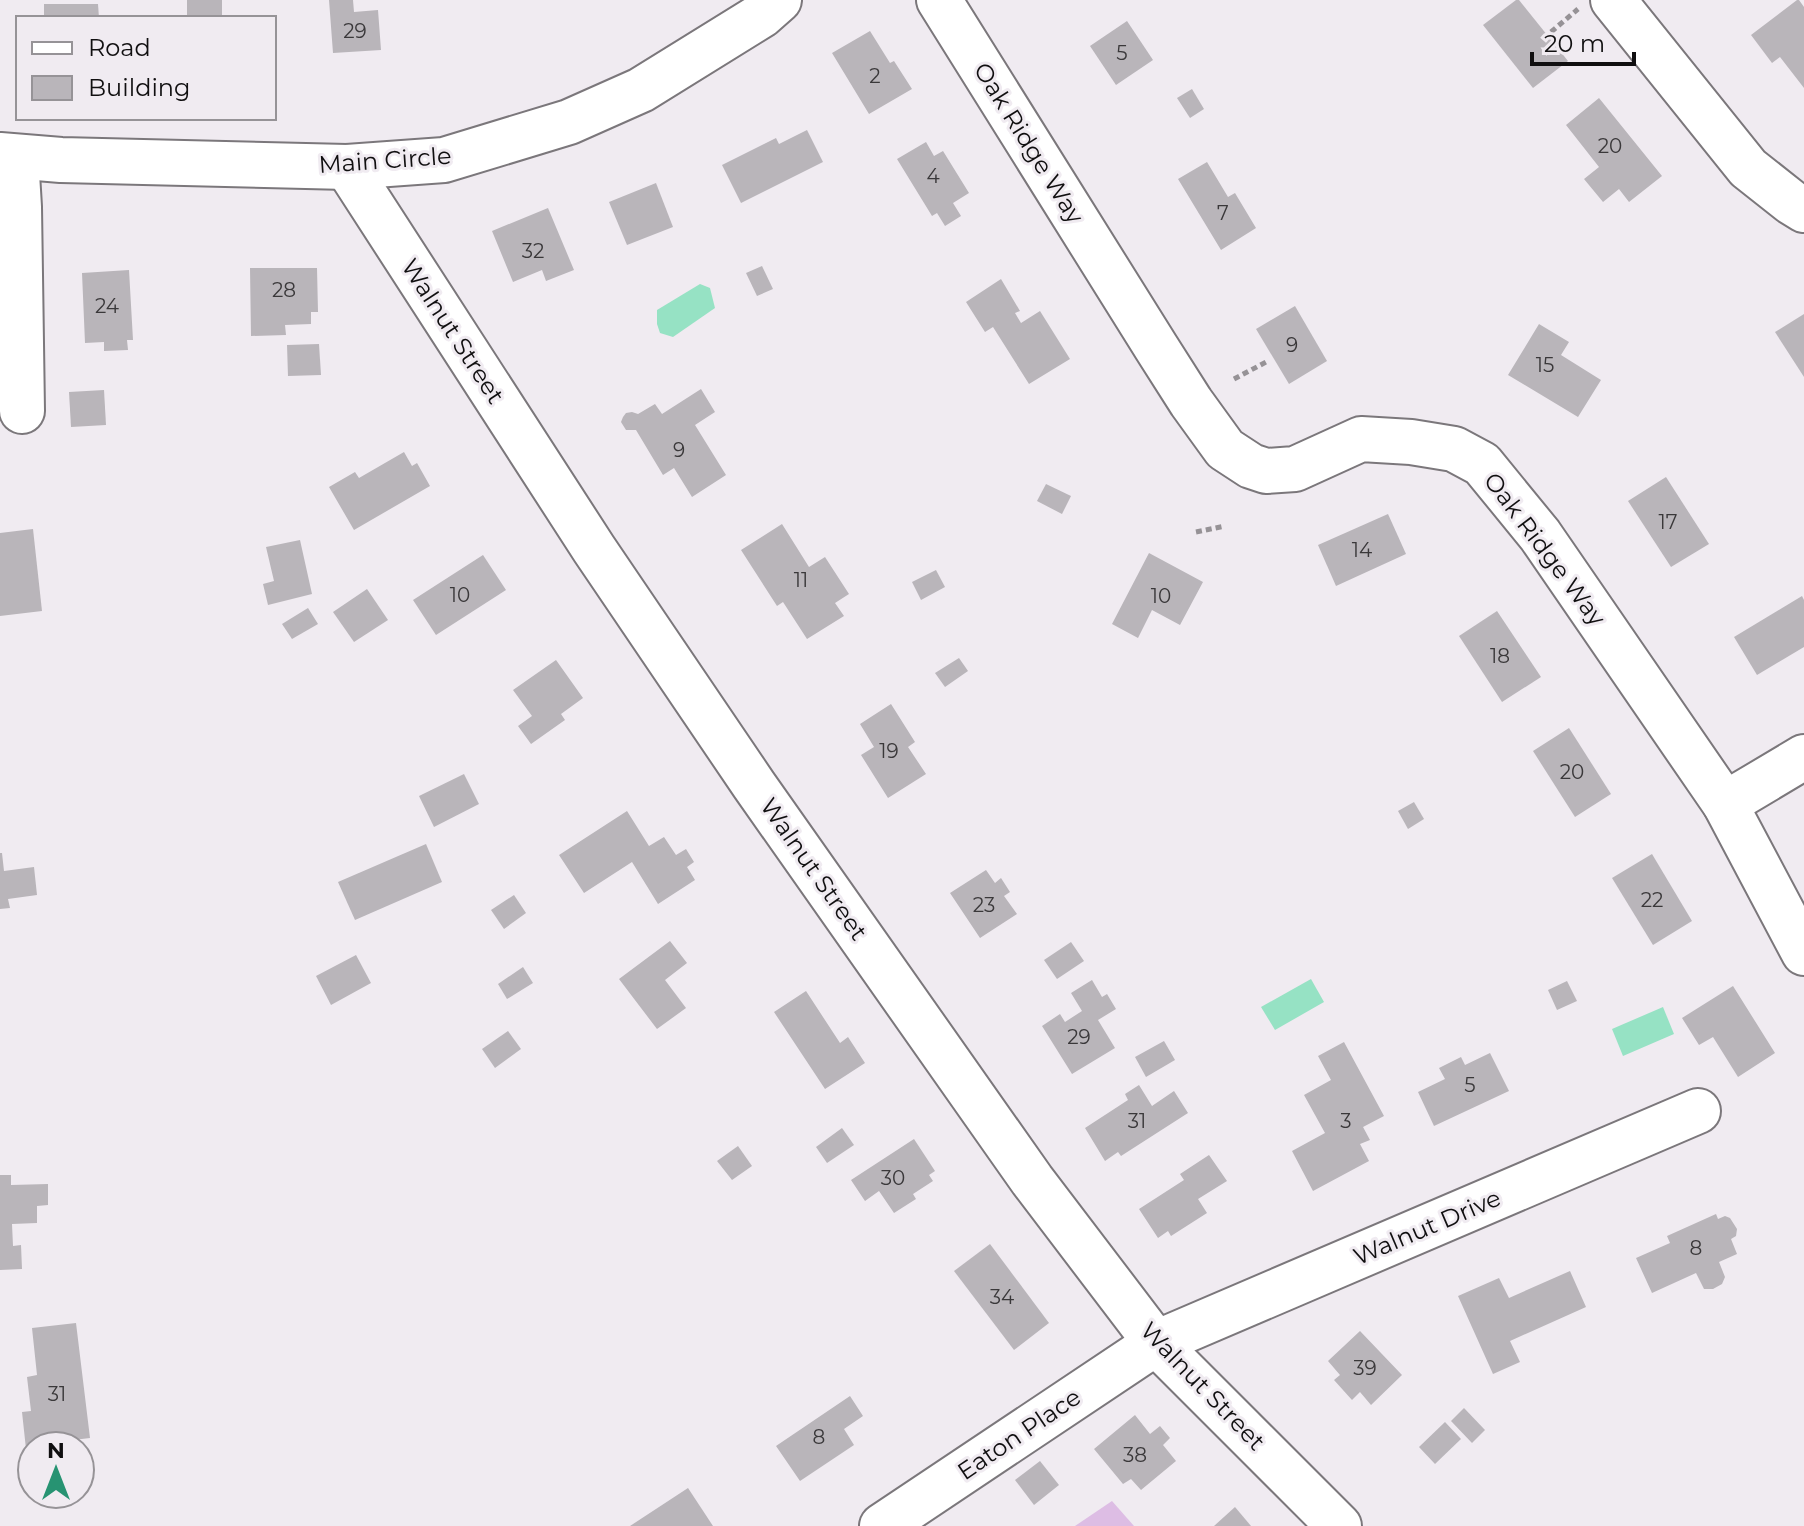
<svg xmlns="http://www.w3.org/2000/svg" width="1804" height="1526" viewBox="0 0 1804 1526" font-family="Montserrat,sans-serif">
<style>
.green{fill:#ddbde4}
.water{fill:#96e2c4}
.building{fill:#b9b5ba}
.lines{fill:none;stroke-linecap:round;stroke-linejoin:round}
.minor-casing{stroke:#7b777b;stroke-width:48}
.path{stroke:#969296;stroke-width:5;stroke-dasharray:6 4;stroke-linecap:butt}
.minor{stroke:#fff;stroke-width:44}
.labels{text-anchor:middle;dominant-baseline:central;stroke-width:6;stroke-linejoin:round;paint-order:stroke}
.number-label{font-size:20px;fill:#3a383a}
.street-label{font-size:24px;fill:#100f10;stroke:#f0ebf1}
</style>
<rect width="100%" height="100%" fill="#f0ebf1"/>
<path class="green" d="M1112,1501L1134,1526H1075Z"/>
<g class="water">
<path d="M700,284L710,288L715,308L673,337L660,333L657,324V310Z"/>
<path d="M1311,979L1324,1002L1275,1030L1261,1007Z"/>
<path d="M1663,1007L1674,1034L1623,1056L1612,1029Z"/>
</g>
<g class="building">
<rect x="187" y="0" width="35" height="18"/>
<path d="M329,0H353L354,12L378,10L381,50L333,53Z"/>
<path d="M1516,0H1519L1568,61L1533,88L1483,25Z"/>
<path d="M1797,0H1799L1804,7V88L1780,57L1772,63L1751,35Z"/>
<path d="M44,4H98L99,18H44Z"/>
<path d="M1127,21L1153,60L1116,85L1090,46Z"/>
<path d="M870,31L890,63L894,61L912,89L869,114L832,53Z"/>
<path d="M1192,89L1204,109L1190,118L1177,98Z"/>
<path d="M1599,98L1662,176L1629,202L1619,189L1603,202L1584,179L1599,167L1566,125Z"/>
<path d="M807,130L823,162L741,203L722,165L776,138L779,144Z"/>
<path d="M926,142L934,156L943,151L969,193L953,203L961,216L945,226L937,213L932,216L897,159Z"/>
<path d="M1207,162L1228,197L1235,193L1256,228L1221,250L1178,179Z"/>
<path d="M656,183L673,227L627,245L609,202Z"/>
<path d="M548,208L574,270L546,281L542,270L513,282L492,231Z"/>
<path d="M762,266L773,289L757,296L746,273Z"/>
<path d="M250,268H317L318,312H311V324L285,325L286,335L251,336Z"/>
<path d="M129,270L133,340H127L128,350L104,351V342L85,343L82,273Z"/>
<path d="M1001,279L1020,311L1015,313L1021,323L1040,311L1070,359L1029,384L993,327L985,332L966,302Z"/>
<path d="M1295,306L1327,361L1289,384L1256,329Z"/>
<path d="M1804,314V377L1775,332Z"/>
<path d="M1539,324L1569,342L1561,355L1601,380L1578,417L1508,375Z"/>
<path d="M319,344L321,375L288,376L287,345Z"/>
<path d="M701,389L715,412L695,425L726,475L692,497L674,468L663,475L636,430H626L621,422L623,417L626,413L632,412L638,414L655,404L662,414Z"/>
<path d="M104,390L106,425L71,427L69,392Z"/>
<path d="M404,452L412,466L417,463L430,486L354,530L329,487L355,472L359,478Z"/>
<path d="M1666,477L1709,544L1671,567L1628,501Z"/>
<path d="M1046,484L1071,496L1062,514L1037,501Z"/>
<path d="M1388,514L1406,554L1336,586L1318,545Z"/>
<path d="M782,524L809,567L825,557L849,594L835,603L844,616L807,639L783,602L777,606L741,550Z"/>
<path d="M33,529L42,611L0,616V533Z"/>
<path d="M300,540L312,594L268,605L263,584L274,581L266,547Z"/>
<path d="M1149,553L1203,582L1180,625L1152,610L1138,638L1112,624Z"/>
<path d="M483,555L506,590L436,635L413,600Z"/>
<path d="M936,570L945,587L921,600L912,582Z"/>
<path d="M367,589L388,620L354,642L333,612Z"/>
<path d="M1802,596L1804,600V647L1757,675L1734,637Z"/>
<path d="M308,608L318,624L292,639L282,624Z"/>
<path d="M1497,611L1541,677L1502,702L1459,636Z"/>
<path d="M959,658L968,671L945,687L935,673Z"/>
<path d="M556,660L583,698L561,714L565,720L531,744L518,726L532,716L513,690Z"/>
<path d="M891,704L915,742L908,747L926,774L888,798L861,755L874,747L860,724Z"/>
<path d="M1569,728L1611,794L1575,817L1533,751Z"/>
<path d="M464,774L479,804L434,827L419,796Z"/>
<path d="M1414,802L1424,819L1408,829L1398,811Z"/>
<path d="M627,811L649,846L664,837L676,855L686,849L694,862L687,867L695,880L658,904L632,862L584,893L559,855Z"/>
<path d="M426,844L442,882L355,920L338,882Z"/>
<path d="M0,853H2L4,871L34,867L37,895L8,899L10,908L0,909Z"/>
<path d="M1652,854L1692,921L1653,945L1612,878Z"/>
<path d="M986,870L995,883L1001,878L1010,892L1004,896L1017,914L980,938L950,893Z"/>
<path d="M514,895L526,913L504,929L491,910Z"/>
<path d="M670,941L687,963L665,980L686,1008L657,1029L619,979Z"/>
<path d="M1071,942L1084,961L1057,979L1044,960Z"/>
<path d="M356,955L371,983L331,1005L316,976Z"/>
<path d="M523,967L533,983L507,999L498,984Z"/>
<path d="M1092,980L1102,997L1107,994L1116,1009L1098,1020L1115,1048L1072,1074L1042,1026L1060,1014L1065,1022L1082,1011L1071,993Z"/>
<path d="M1567,981L1577,1001L1557,1010L1548,990Z"/>
<path d="M1733,986L1775,1053L1738,1077L1713,1037L1699,1045L1682,1018Z"/>
<path d="M806,991L840,1043L848,1037L865,1063L825,1089L774,1012Z"/>
<path d="M508,1031L521,1049L495,1068L482,1049Z"/>
<path d="M1164,1041L1175,1060L1146,1077L1135,1057Z"/>
<path d="M1344,1042L1384,1116L1363,1127L1370,1140L1360,1144L1369,1161L1313,1191L1292,1151L1325,1133L1304,1095L1331,1080L1318,1056Z"/>
<path d="M1490,1053L1509,1091L1434,1126L1418,1092L1445,1079L1439,1068L1461,1057L1465,1065Z"/>
<path d="M1139,1085L1152,1106L1174,1091L1188,1113L1121,1156L1118,1152L1105,1161L1085,1128L1128,1100L1125,1094Z"/>
<path d="M842,1128L854,1145L827,1163L816,1147Z"/>
<path d="M914,1139L935,1171L929,1175L933,1181L913,1194L916,1199L894,1213L879,1191L865,1201L851,1180Z"/>
<path d="M738,1146L752,1166L732,1180L717,1161Z"/>
<path d="M1209,1155L1227,1181L1198,1199L1207,1213L1171,1236L1168,1231L1158,1238L1139,1209L1184,1180L1180,1174Z"/>
<path d="M0,1175H11V1185L48,1184V1205L37,1206V1223L12,1224L13,1246L21,1245L22,1269L0,1270Z"/>
<path d="M1716,1214L1718,1219L1725,1216L1730,1218L1737,1229L1736,1236L1731,1239L1737,1254L1719,1262L1725,1277L1722,1284L1713,1289H1704L1696,1273L1652,1293L1636,1258L1670,1243L1667,1236Z"/>
<path d="M990,1244L1049,1323L1014,1350L954,1271Z"/>
<path d="M1570,1271L1586,1307L1510,1341L1520,1362L1493,1374L1458,1296L1499,1278L1509,1298Z"/>
<path d="M76,1323L90,1438L65,1441V1446H32V1448L26,1449L22,1412L31,1411L27,1377L37,1375L32,1328Z"/>
<path d="M1360,1331L1402,1375L1371,1405L1360,1392L1352,1400L1334,1380L1340,1375L1328,1361Z"/>
<path d="M850,1396L863,1416L844,1429L854,1445L800,1481L776,1446Z"/>
<path d="M1464,1408L1485,1430L1472,1443L1451,1421Z"/>
<path d="M1135,1415L1150,1434L1160,1426L1170,1438L1163,1445L1176,1461L1141,1490L1131,1479L1123,1484L1094,1449Z"/>
<path d="M1445,1422L1461,1439L1435,1464L1419,1447Z"/>
<path d="M1040,1461L1059,1485L1034,1505L1015,1480Z"/>
<path d="M688,1488L713,1526H630Z"/>
<path d="M1235,1507L1251,1526H1214Z"/>
</g>
<g class="lines">
<defs>
<g id="minor">
<path d="M939,0L1156,347L1191,402L1225,449L1251,466L1266,471L1295,469L1361,439L1411,442L1454,449L1482,464L1540,535L1725,804L1804,953"/>
<path d="M1613,0L1748,168L1791,202L1804,210"/>
<path d="M0,155L61,160L347,167L444,160L569,122L641,90L762,15L779,0"/>
<path d="M16,157L19,207L22,411"/>
<path d="M347,167L594,549L754,785L1032,1180L1156,1343L1339,1526"/>
<path d="M1725,804L1804,757"/>
<path d="M882,1526L1156,1343L1698,1111"/>
</g>
</defs>
<use href="#minor" class="minor-casing"/>
<g class="path">
<path d="M1551,32L1578,9"/>
<path d="M1234,379L1268,361"/>
<path d="M1196,532L1225,526"/>
</g>
<use href="#minor" class="minor"/>
</g>
<g class="labels">
<g class="number-label">
<text x="355" y="31">29</text>
<text x="1122" y="53">5</text>
<text x="875" y="76">2</text>
<text x="1610" y="146">20</text>
<text x="933" y="176">4</text>
<text x="1223" y="213">7</text>
<text x="533" y="251">32</text>
<text x="284" y="290">28</text>
<text x="107" y="306">24</text>
<text x="1292" y="345">9</text>
<text x="1545" y="365">15</text>
<text x="679" y="450">9</text>
<text x="1668" y="522">17</text>
<text x="1362" y="550">14</text>
<text x="801" y="580">11</text>
<text x="460" y="595">10</text>
<text x="1161" y="596">10</text>
<text x="1500" y="656">18</text>
<text x="889" y="751">19</text>
<text x="1572" y="772">20</text>
<text x="1652" y="900">22</text>
<text x="984" y="905">23</text>
<text x="1079" y="1037">29</text>
<text x="1470" y="1085">5</text>
<text x="1137" y="1121">31</text>
<text x="1346" y="1121">3</text>
<text x="893" y="1178">30</text>
<text x="1696" y="1248">8</text>
<text x="1002" y="1297">34</text>
<text x="1365" y="1368">39</text>
<text x="57" y="1394">31</text>
<text x="819" y="1437">8</text>
<text x="1135" y="1455">38</text>
</g>
<g class="street-label">
<text transform="translate(1029 143) rotate(58)">Oak Ridge Way</text>
<text transform="translate(385 160) rotate(-4)">Main Circle</text>
<text transform="translate(453 331) rotate(57)">Walnut Street</text>
<text transform="translate(1545 549) rotate(53)">Oak Ridge Way</text>
<text transform="translate(814 869) rotate(55)">Walnut Street</text>
<text transform="translate(1427 1227) rotate(-23)">Walnut Drive</text>
<text transform="translate(1203 1386) rotate(46)">Walnut Street</text>
<text transform="translate(1019 1434) rotate(-34)">Eaton Place</text>
</g>
</g>
<rect x="16" y="16" width="260" height="104" fill="#f0ebf1" stroke="#969397" stroke-width="2"/>
<rect x="32" y="42" width="40" height="12" fill="#ffffff" stroke="#969397" stroke-width="2"/>
<text x="88" y="56" font-size="24" fill="#100f10">Road</text>
<rect x="32" y="76" width="40" height="24" fill="#b9b5ba" stroke="#969397" stroke-width="2"/>
<text x="88" y="96" font-size="24" fill="#100f10">Building</text>
<g transform="translate(56 1470)"><circle r="38" fill="#f0ebf1" stroke="#969397" stroke-width="2"/>
<path d="M0-6L14 30L0 20L-14 30Z" fill="#279372"/>
<text y="-12" font-size="22" font-weight="bold" text-anchor="middle" fill="#100f10">N</text>
</g>
<path d="M1532 52v12h102v-12" fill="none" stroke="#100f10" stroke-width="4"/>
<text x="1544" y="52" font-size="24" fill="#100f10" stroke="#f0ebf1" stroke-width="6" paint-order="stroke">20 m</text>
</svg>
